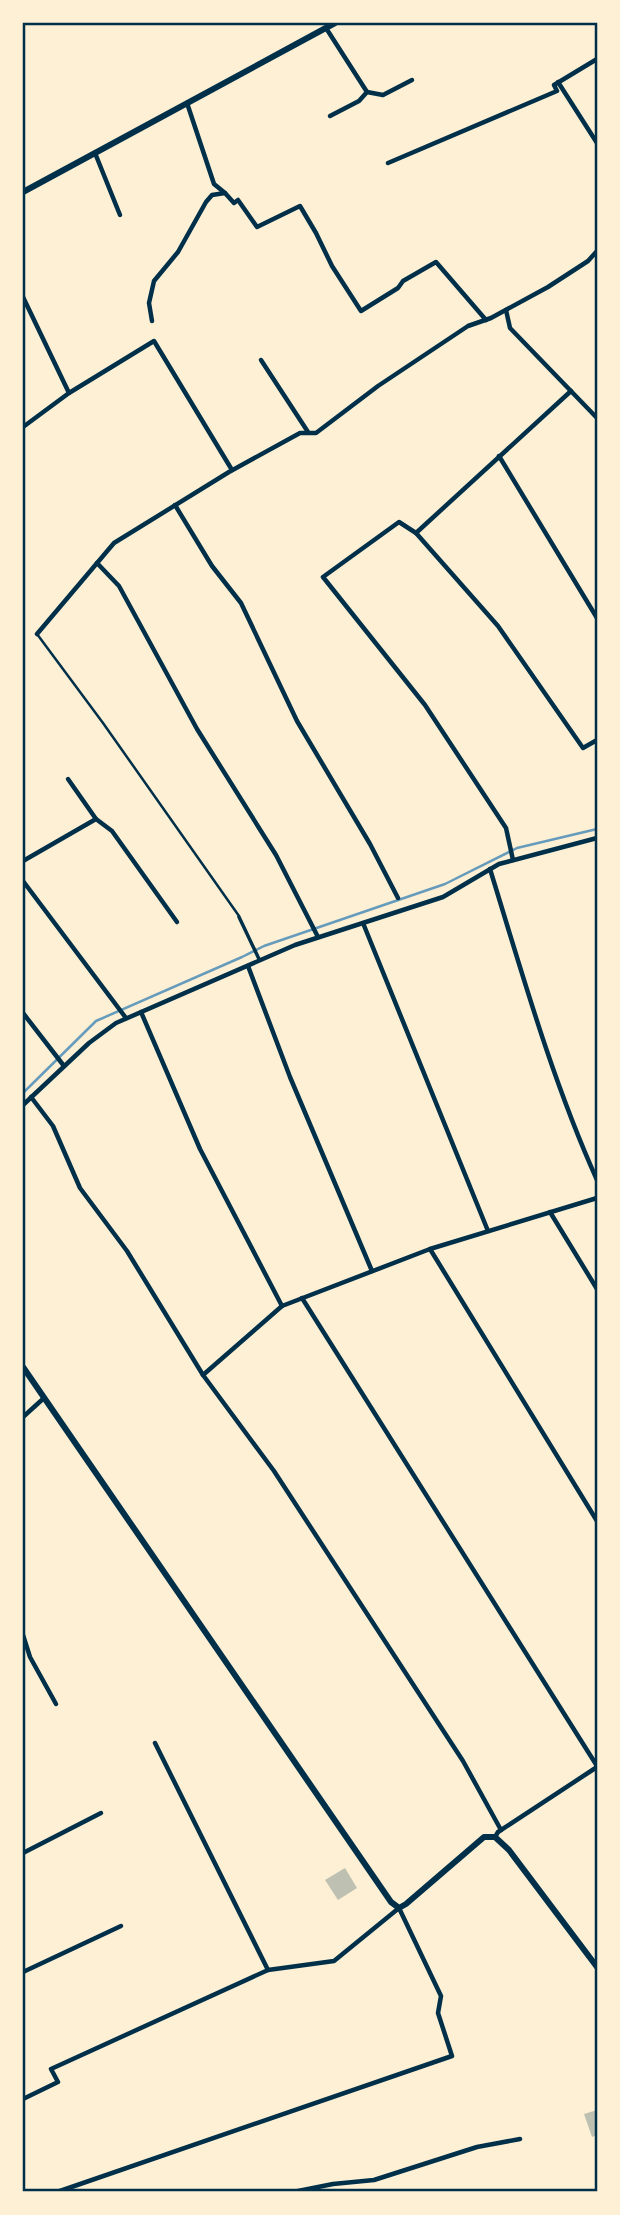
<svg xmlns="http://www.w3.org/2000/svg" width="620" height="2215" viewBox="0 0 620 2215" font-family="'Fira Sans',sans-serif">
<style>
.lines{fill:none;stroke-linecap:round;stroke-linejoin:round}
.stream{stroke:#669bbc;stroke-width:2.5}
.building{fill:#bec0b2}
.service{stroke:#003049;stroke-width:2.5}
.pedestrian{stroke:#003049;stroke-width:3.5}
.minor{stroke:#003049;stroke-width:4.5}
.tertiary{stroke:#003049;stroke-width:6}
.neatline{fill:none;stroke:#003049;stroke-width:2.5}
</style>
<rect width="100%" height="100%" fill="#fdf0d5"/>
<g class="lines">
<path class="stream" d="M23,1093L96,1021L242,957L264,946L445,884L517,848L597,829"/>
</g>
<g class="building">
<path d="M345,1868L357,1888L338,1900L325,1880Z"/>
<path d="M597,2110V2135L592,2137L584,2114Z"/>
</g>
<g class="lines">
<path class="service" d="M37,634L103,723L239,916"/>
<path class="pedestrian" d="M239,917L259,959"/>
<g class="minor">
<path d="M326,28L367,92L359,101L330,116"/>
<path d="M558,82L597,143"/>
<path d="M367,92L383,95L412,80"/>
<path d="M187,103L214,184L225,193L234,203L238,200L257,227L300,206L316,233L332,266L361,311L398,288L403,281L436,262L486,320"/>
<path d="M95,153L120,215"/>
<path d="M388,163L557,91L554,85L597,59"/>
<path d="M23,297L69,393"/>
<path d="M506,310L510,328L597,418"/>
<path d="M152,321L149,303L154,281L178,252L206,202L212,195L225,193"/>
<path d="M261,360L308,432"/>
<path d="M23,427L69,393L154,341L232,470"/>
<path d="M499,456L597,618"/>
<path d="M175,505L212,566L241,603L297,721L370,844L398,898"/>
<path d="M416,533L571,391"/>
<path d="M97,563L119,586L197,729L276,855L318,937"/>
<path d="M37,634L114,543L229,472L300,433H316L378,386L468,326L491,318L548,287L588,261L597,251"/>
<path d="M96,819L112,831L177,922"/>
<path d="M513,860L506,828L425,705L323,577L399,522L416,533L498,626L583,748L597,740"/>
<path d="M23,861L96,819L68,779"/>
<path d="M490,869C522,973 552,1080 597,1180"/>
<path d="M23,881L126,1018"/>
<path d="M363,923L488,1231"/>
<path d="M248,966L290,1077L372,1271"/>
<path d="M141,1012L200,1149L282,1306"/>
<path d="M23,1013L64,1066"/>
<path d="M31,1097L53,1126L80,1188L127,1251L203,1375L274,1471L463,1761L501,1830"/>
<path d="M23,1105L89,1043L116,1023L295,945L443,897L499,864L597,838"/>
<path d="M550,1212L597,1289"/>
<path d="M430,1249L597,1521"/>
<path d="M302,1298L597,1766"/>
<path d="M203,1375L282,1306L430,1249L597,1198"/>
<path d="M23,1417L44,1398"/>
<path d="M23,1635L30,1657L56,1704"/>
<path d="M155,1743L268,1970"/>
<path d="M495,1837L498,1832L597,1767"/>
<path d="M23,1853L101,1813"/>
<path d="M23,1972L121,1926"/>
<path d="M23,2099L58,2082L51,2069L268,1970L334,1961L399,1908L441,1996L438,2013L452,2056L57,2192"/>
<path d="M293,2192L333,2184L374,2180L477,2147L520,2139"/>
</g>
<g class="tertiary">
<path d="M23,192L335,23"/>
<path d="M23,1367L391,1902L399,1908L406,1904L484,1837H495L509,1850L597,1967"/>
</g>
</g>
<rect width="620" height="2215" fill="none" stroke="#fdf0d5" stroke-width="49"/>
<rect x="24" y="24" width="572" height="2166" class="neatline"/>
</svg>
